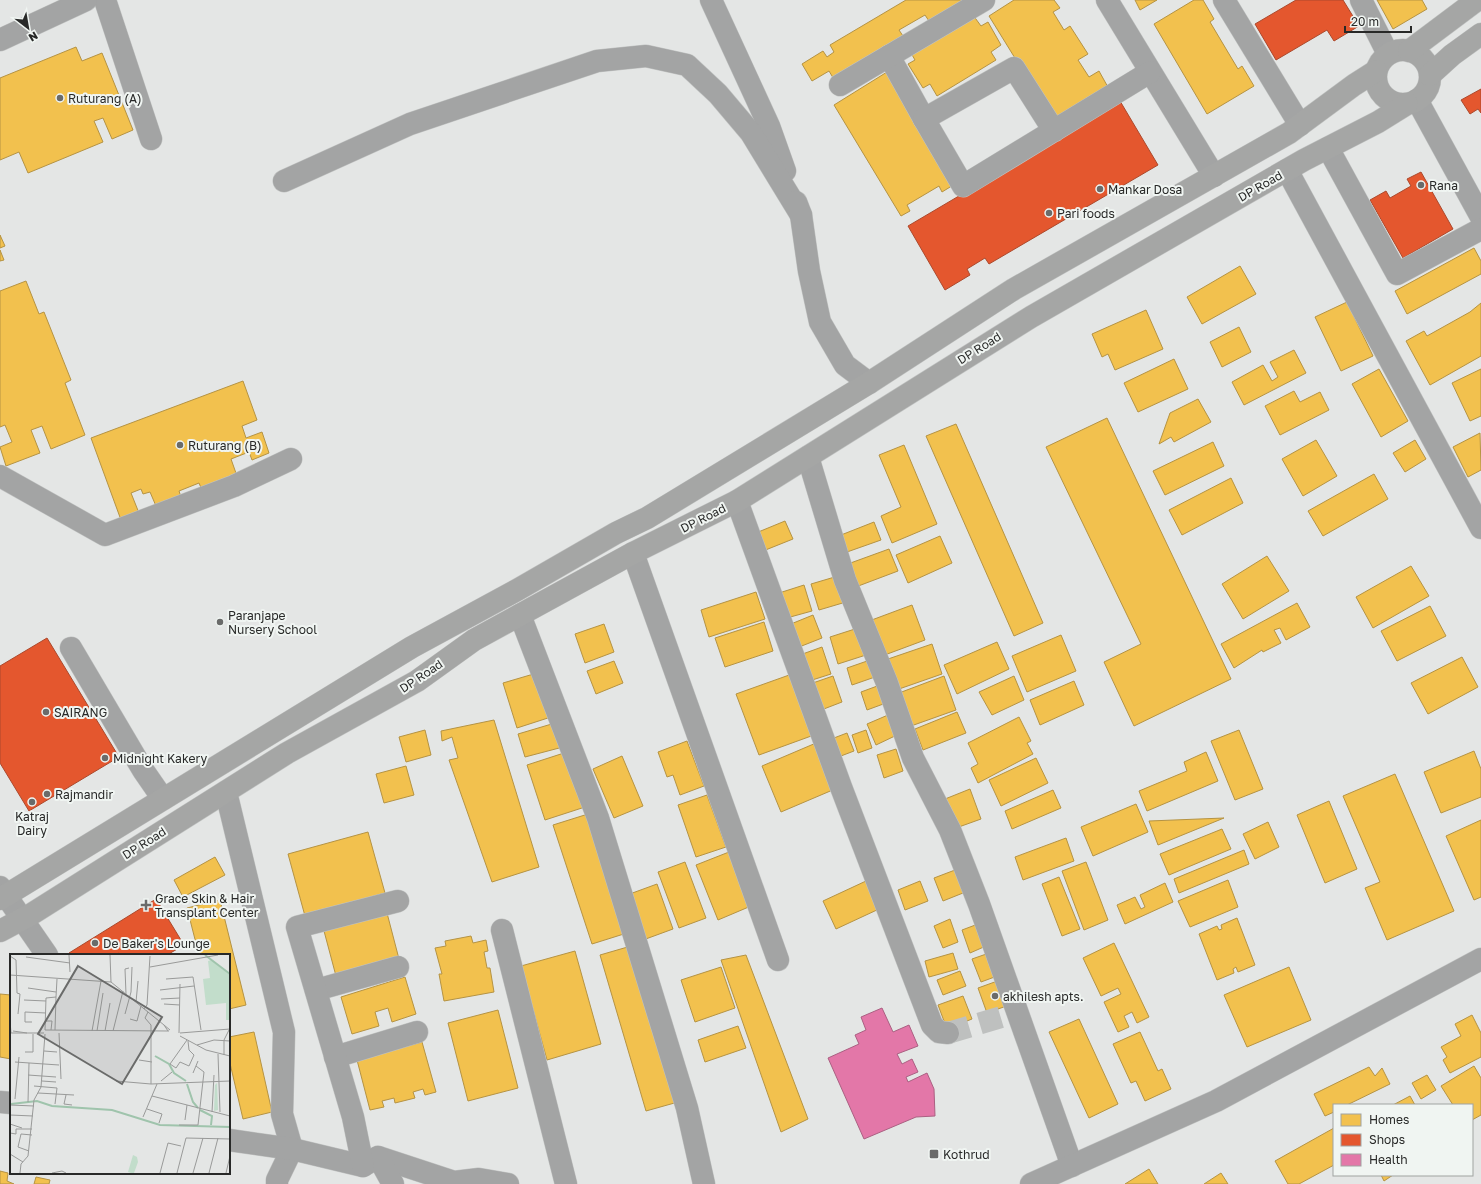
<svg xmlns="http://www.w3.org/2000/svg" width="1481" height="1184" viewBox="0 0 1481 1184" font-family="'Golos Text',sans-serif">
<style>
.homes{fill:#f2c14e;stroke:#b59343}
.shops{fill:#e4572e;stroke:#ac492c}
.health{fill:#e377a8;stroke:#ab6082}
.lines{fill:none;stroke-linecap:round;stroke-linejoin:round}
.minor-tunnel{stroke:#bec0bf;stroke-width:22;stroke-dasharray:22 11;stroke-linecap:butt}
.minor-casing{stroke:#c2c4c3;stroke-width:23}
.major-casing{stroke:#c2c4c3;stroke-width:23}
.minor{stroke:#a3a4a4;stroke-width:22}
.major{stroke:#a5a6a5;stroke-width:22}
.poi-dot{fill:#6a6b6a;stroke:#f0f5f2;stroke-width:1.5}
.labels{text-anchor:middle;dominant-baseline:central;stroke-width:4;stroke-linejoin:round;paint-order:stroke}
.poi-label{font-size:12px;fill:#282928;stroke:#f0f5f2;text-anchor:start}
.street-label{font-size:12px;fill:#282928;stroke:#f0f5f2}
.inset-river{fill:none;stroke:#9fc4ac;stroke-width:2}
.inset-road{fill:none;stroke:#999a99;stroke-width:1}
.view{fill:#6a6b6a;fill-opacity:0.15;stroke:#6a6b6a;stroke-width:2}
.inset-edge{fill:none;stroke:#282928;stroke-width:2}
</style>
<rect width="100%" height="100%" fill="#e4e6e5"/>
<g class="homes">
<path d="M906,0H964L931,24L925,15L899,30L905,39L835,81L829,71L812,81L802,64L823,51L827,57L834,52L830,45Z"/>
<path d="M1014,0H1054L1060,8L1053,12L1064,30L1070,26L1088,54L1078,60L1089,77L1099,71L1109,89L1055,123L989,16Z"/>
<path d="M1135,0H1157L1140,10Z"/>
<path d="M1194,0H1203L1214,19L1210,22L1238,69L1242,66L1254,86L1207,114L1154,24Z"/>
<path d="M1377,0H1422L1427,9L1393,29Z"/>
<path d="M973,15L981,26L988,22L1001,45L991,52L996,60L937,96L930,84L923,88L908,64L915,60L911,53Z"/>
<path d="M76,47L82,61L102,53L133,130L112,139L103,118L94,121L103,142L28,173L19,152L0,160V78Z"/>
<path d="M887,72L955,184L942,192L939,186L907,205L910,211L901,216L834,105Z"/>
<path d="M0,235L5,246L0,248Z"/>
<path d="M1474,248L1481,261V274L1407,314L1395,291Z"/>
<path d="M0,250L4,260L0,261Z"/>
<path d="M1240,266L1256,294L1202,324L1187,297Z"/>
<path d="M26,281L39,314L44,312L71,380L65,383L85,435L51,449L42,426L31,430L40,453L6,466L0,447L12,442L5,425L0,427V291Z"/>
<path d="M1347,302L1373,356L1341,371L1315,317Z"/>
<path d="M1481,303V356L1430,385L1406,341L1424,331L1427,336L1470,312Z"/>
<path d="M1146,310L1163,349L1115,370L1108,354L1102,357L1092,334Z"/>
<path d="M1239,327L1251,352L1222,367L1210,342Z"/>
<path d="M1294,350L1306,373L1244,405L1232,382L1263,365L1272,381L1278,377L1270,362Z"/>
<path d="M1174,359L1188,389L1138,412L1124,383Z"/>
<path d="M1379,369L1408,421L1381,437L1352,384Z"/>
<path d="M1481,369V416L1470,421L1452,383Z"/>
<path d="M243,381L257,420L242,426L246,438L262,432L269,453L252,460L249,452L231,459L237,476L202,490L199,483L179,491L181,497L156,506L150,492L143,494L141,489L131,493L139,513L121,520L91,438Z"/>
<path d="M1294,391L1300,402L1320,392L1329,410L1280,435L1265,406Z"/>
<path d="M1198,399L1211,422L1174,442L1171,437L1159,444L1170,413Z"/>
<path d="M1107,418L1231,679L1134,726L1104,662L1141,644L1046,447Z"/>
<path d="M956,424L1043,623L1014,636L926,436Z"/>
<path d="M1480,433L1481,470L1468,477L1453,447Z"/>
<path d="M1316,440L1337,476L1303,496L1282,459Z"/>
<path d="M1415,440L1426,459L1405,472L1393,453Z"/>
<path d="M1213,442L1224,466L1165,495L1153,471Z"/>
<path d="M904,445L937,524L892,543L881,516L901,507L879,455Z"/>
<path d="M1374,474L1388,499L1323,536L1308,511Z"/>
<path d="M1231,478L1243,503L1182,535L1169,510Z"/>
<path d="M785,521L793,539L758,553L751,535Z"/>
<path d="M874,522L881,540L847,552L841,535Z"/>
<path d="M940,536L952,563L908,583L896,555Z"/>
<path d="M889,549L898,571L853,588L845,565Z"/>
<path d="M1267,556L1289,591L1243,619L1222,584Z"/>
<path d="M1411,566L1429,596L1373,628L1356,597Z"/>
<path d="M838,576L846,602L819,610L811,584Z"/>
<path d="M804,585L812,611L783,619L776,594Z"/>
<path d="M756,592L765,619L709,637L701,610Z"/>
<path d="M1297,603L1310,627L1286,640L1280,628L1274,630L1281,643L1263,652L1262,650L1234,668L1221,644Z"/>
<path d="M912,605L925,640L882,656L869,621Z"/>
<path d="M1430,606L1446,636L1397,661L1381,631Z"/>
<path d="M813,615L822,638L794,649L786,626Z"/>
<path d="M764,622L773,651L725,667L715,638Z"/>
<path d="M604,624L614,652L585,663L575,634Z"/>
<path d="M858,628L866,655L838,664L830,637Z"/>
<path d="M1061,635L1076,671L1027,692L1012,656Z"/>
<path d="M997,642L1009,669L957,694L944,665Z"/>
<path d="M932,644L942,674L899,689L888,659Z"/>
<path d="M822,647L831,674L806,682L797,656Z"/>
<path d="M1462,657L1478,687L1428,714L1411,683Z"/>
<path d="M870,660L875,677L852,685L847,668Z"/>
<path d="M614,661L623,683L596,694L587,671Z"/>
<path d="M537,673L551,717L517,728L503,683Z"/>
<path d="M792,674L814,735L759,755L736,694Z"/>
<path d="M833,676L842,702L816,712L807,685Z"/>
<path d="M944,676L956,710L911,726L899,693Z"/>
<path d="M1014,676L1024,700L992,715L979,692Z"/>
<path d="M1074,681L1084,705L1040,725L1030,700Z"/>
<path d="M880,685L886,703L867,710L861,692Z"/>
<path d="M957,712L966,733L923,750L915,729Z"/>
<path d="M888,715L897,735L876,745L867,724Z"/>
<path d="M1019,717L1031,741L1027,743L1033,754L978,783L971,768L978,764L968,743Z"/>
<path d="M494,720L539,867L492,882L449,760L458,758L452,737L442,741L441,731Z"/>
<path d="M555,723L563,747L525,757L518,734Z"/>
<path d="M425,730L431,755L406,762L399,737Z"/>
<path d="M866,730L872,748L858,753L852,735Z"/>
<path d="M1239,730L1263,789L1235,800L1211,741Z"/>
<path d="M847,733L854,751L833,759L826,741Z"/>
<path d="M687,741L704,786L680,795L673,775L667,777L658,752Z"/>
<path d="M816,743L835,789L781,812L762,766Z"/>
<path d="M896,749L903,771L884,778L877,755Z"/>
<path d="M1474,751L1481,769V797L1441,813L1424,772Z"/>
<path d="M567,752L585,807L545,820L527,765Z"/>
<path d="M1206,752L1218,781L1147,811L1139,791L1187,771L1184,762Z"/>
<path d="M622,756L643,806L614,818L593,769Z"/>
<path d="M1036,758L1048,783L1001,806L989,780Z"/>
<path d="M406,766L414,795L384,803L376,774Z"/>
<path d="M1395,774L1454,911L1387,940L1365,888L1380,882L1343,796Z"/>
<path d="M970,789L981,819L956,828L945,799Z"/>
<path d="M1053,790L1061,808L1012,829L1005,811Z"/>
<path d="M707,795L726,847L696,857L678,805Z"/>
<path d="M1329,801L1357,869L1325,883L1297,815Z"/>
<path d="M1136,804L1148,832L1093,856L1081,827Z"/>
<path d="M588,814L627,933L592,944L553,825Z"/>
<path d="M1224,818L1158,845L1149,821Z"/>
<path d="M1481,820V897L1474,900L1446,836Z"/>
<path d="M1268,822L1279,847L1255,859L1243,834Z"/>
<path d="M1222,829L1231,849L1169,875L1160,854Z"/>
<path d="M368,832L385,893L305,916L288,854Z"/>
<path d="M1066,838L1074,861L1023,880L1015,857Z"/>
<path d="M1244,850L1249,864L1179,893L1174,879Z"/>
<path d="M729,852L751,906L718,920L696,865Z"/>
<path d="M215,857L225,875L183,897L174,880Z"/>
<path d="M685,862L706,918L679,928L658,872Z"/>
<path d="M1086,862L1108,920L1084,930L1062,871Z"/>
<path d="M955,870L963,893L943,901L934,878Z"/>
<path d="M1059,877L1080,929L1062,936L1042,884Z"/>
<path d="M1228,880L1238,907L1190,927L1178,901Z"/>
<path d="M866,881L879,909L836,929L823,901Z"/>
<path d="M920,881L928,901L905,910L898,890Z"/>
<path d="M1165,883L1173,902L1125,924L1117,905L1135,897L1141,909L1145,907L1140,895Z"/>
<path d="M657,884L673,929L643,940L627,895Z"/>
<path d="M220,900L246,1005L229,1009V955H199L187,908Z"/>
<path d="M387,913L399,959L336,976L324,931Z"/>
<path d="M1237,918L1255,965L1238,972L1236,967L1233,969L1234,973L1217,980L1199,934L1217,926L1219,930L1222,929L1221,925Z"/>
<path d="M950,919L958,942L943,948L934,926Z"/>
<path d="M978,924L986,946L970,953L962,930Z"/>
<path d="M471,936L473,943L486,940L488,951L484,952L487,968H490L494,992L444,1001L439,974H442L435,948L446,946L445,941Z"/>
<path d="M1114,943L1149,1017L1137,1023L1132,1012L1124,1016L1129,1027L1118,1032L1104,1002L1121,994L1118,988L1101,996L1083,958Z"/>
<path d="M631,946L678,1102L646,1111L600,955Z"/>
<path d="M575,951L601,1044L547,1060L521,966Z"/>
<path d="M992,952L1000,975L981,982L972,959Z"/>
<path d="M953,953L958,969L929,977L925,961Z"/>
<path d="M746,955L808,1119L781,1132L721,960Z"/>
<path d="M721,967L735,1008L695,1022L681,980Z"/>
<path d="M1289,967L1311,1020L1247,1047L1224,995Z"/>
<path d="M960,971L966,986L943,995L937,980Z"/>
<path d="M405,977L416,1014L392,1022L388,1008L375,1012L379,1026L352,1034L341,997Z"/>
<path d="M1003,979L1012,1004L987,1013L978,988Z"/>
<path d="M0,994L11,995V1059L0,1057Z"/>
<path d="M963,996L972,1019L947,1029L938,1005Z"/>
<path d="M498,1010L518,1088L468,1101L448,1023Z"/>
<path d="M1472,1015L1481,1033V1057L1450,1073L1443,1060L1447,1057L1441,1047L1461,1036L1455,1024Z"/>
<path d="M1079,1019L1118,1104L1089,1118L1049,1032Z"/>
<path d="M738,1026L746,1048L705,1062L698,1040Z"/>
<path d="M254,1032L272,1112L243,1119L229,1059V1037Z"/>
<path d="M1140,1032L1158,1071L1162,1069L1171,1089L1145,1101L1136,1081L1131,1083L1113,1044Z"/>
<path d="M422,1042L436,1092L425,1095L423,1089L413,1092L415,1098L395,1103L394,1098L382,1101L384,1107L370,1110L357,1060Z"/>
<path d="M1474,1066L1481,1078V1115L1472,1120V1105H1453L1441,1086Z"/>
<path d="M1369,1067L1375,1076L1382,1068L1390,1084L1347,1105H1334V1112L1325,1116L1314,1094Z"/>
<path d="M1427,1075L1436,1090L1421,1099L1412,1083Z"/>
<path d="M1410,1096L1415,1105H1393Z"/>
<path d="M1334,1128V1165L1299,1184H1288L1275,1161Z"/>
<path d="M1149,1169L1158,1184H1125Z"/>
<path d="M0,1171L8,1173L7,1181L14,1184H0Z"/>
<path d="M1221,1173L1228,1184H1204Z"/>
<path d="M1381,1175H1393L1384,1181Z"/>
<path d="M36,1177L50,1180L49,1184H34Z"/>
</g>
<g class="shops">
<path d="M1296,0H1343L1359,26L1334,41L1327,30L1276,60L1255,24Z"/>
<path d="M1481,89V113L1478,109L1470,114L1461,100Z"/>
<path d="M1120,101L1158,165L989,264L985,258L967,269L970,275L945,290L908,226Z"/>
<path d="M1421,172L1453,229L1403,258L1370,200L1386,191L1390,198L1411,186L1407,179Z"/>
<path d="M47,638L119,757L29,811L0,763V666Z"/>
<path d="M156,899L184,945L167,955H121L119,953L115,955H70L69,953Z"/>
</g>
<path class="health" d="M882,1008L893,1032L909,1025L918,1046L897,1054L902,1064L912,1059L918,1072L906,1077L908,1082L927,1073L934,1089L935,1116L916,1117L864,1139L828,1058L859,1044L855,1035L866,1030L861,1017Z"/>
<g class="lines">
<path class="minor-tunnel" d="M948,1033L1018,1012"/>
<defs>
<g id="minor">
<path d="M105,0L151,139"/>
<path d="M711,0L769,126L785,171"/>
<path d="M1107,0L1214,176"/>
<path d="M1224,0L1300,125"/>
<path d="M1361,0L1388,54"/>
<path d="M0,40L86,0"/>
<path d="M889,56L924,119"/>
<path d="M840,85L984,0"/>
<path d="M1417,100L1481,217"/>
<path d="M1054,131L1014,68L924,119L963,186L1150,72"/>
<path d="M1328,148L1397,274L1481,229"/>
<path d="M1287,170L1481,528"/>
<path d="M284,181L410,124L597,61L646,56L687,65L718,94L751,133L801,215"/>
<path d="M796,202L801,215L809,271L820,322L845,365L869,383"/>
<path d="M808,457L845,580L887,683L913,758L950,830L979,904L1072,1166"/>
<path d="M0,476L105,535L234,486L291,459"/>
<path d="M737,501L841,787L932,1025L939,1032L948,1033"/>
<path d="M633,553L778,960"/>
<path d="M520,615L598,818L687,1108L704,1184"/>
<path d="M71,648L143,770L163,799"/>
<path d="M226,792L284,1032L282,1114L292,1149L277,1180V1184"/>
<path d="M0,887L47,955"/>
<path d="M502,930L566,1184"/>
<path d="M316,990L398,967"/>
<path d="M335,1057L417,1032"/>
<path d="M0,1102L11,1103"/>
<path d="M229,1140L292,1149L363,1166L378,1157L454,1182L479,1179L508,1184"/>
<path d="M378,1157L393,1184"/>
<path d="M363,1166L353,1117L297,927L398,901"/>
<path d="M1031,1184L1216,1101L1481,959"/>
</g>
<g id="major">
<circle cx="1403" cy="77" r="27"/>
<path d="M1409,51L1477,0"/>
<path d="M1430,75L1452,55L1481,34"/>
<path d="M0,899L412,647L517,590L616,533L647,518L869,383L1014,289L1289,133L1354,85L1376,71"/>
<path d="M0,931L30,915L287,753L417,681L474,640L633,553L737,501L1031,317L1304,160L1378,122L1407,104"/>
</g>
</defs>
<use href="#minor" class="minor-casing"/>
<use href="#major" class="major-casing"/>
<use href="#minor" class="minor"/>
<use href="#major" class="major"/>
</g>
<g class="poi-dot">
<circle cx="60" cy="98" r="4"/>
<circle cx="1421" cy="185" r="4"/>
<circle cx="1100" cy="189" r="4"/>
<circle cx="1049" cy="213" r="4"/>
<circle cx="180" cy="445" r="4"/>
<circle cx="220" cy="622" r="4"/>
<circle cx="46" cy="712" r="4"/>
<circle cx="105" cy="758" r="4"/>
<circle cx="47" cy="794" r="4"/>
<circle cx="32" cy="802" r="4"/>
<path d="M144 899h4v4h4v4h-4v4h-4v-4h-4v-4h4z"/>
<circle cx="95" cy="943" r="4"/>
<circle cx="995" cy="996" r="4"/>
<rect x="929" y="1149" width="10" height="10" rx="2"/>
</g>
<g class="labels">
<g class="poi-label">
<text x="68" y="98">Ruturang (A)</text>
<text x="1429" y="185">Rana</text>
<text x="1108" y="189">Mankar Dosa</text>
<text x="1057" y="213">Pari foods</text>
<text x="188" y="445">Ruturang (B)</text>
<text x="228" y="615">Paranjape<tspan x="228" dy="14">Nursery School</tspan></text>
<text x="54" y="712">SAIRANG</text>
<text x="113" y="758">Midnight Kakery</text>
<text x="55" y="794">Rajmandir</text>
<text x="32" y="816" text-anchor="middle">Katraj<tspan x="32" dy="14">Dairy</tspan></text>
<text x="155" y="898">Grace Skin &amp; Hair<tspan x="155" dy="14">Transplant Center</tspan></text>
<text x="103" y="943">De Baker's Lounge</text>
<text x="1003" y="996">akhilesh apts.</text>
<text x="943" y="1154">Kothrud</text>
</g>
<g class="street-label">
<text transform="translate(1260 186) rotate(-30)">DP Road</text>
<text transform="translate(979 348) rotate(-32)">DP Road</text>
<text transform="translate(703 518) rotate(-27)">DP Road</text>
<text transform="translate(421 676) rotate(-34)">DP Road</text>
<text transform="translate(144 843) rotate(-32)">DP Road</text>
</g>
</g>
<g transform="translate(10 954)">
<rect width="220" height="220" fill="#e4e6e5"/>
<path d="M201,6L220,21V66H216V49L196,51L193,25L200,24L198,7ZM207,129L208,156L204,157L205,131ZM123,201L127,203L128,208L124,219H121L118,218Z" fill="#c2ddcb"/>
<path class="inset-river" d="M195,1L220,20M145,102L159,110L164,119L176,127M177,130L183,148L188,154M1,150L27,147L42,152L102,156L150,171L220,173M190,156L202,162L201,171"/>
<path class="inset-road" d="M59,1L60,18M100,1L101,28M0,2L6,6L7,39L10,40L8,60M16,3L60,9M140,13L208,1M0,21L101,28L154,71M156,25L183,23L191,76M18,34L46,38M150,36L184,32M116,40L115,15L119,14M151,45L170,44M14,46L36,47M126,48L128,27M154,50L170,51M134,55L137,51L140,2M138,58L135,64L141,71V130L220,127M115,60L121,38L122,13M120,65L127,67L131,52M0,67L1,79M35,67H42L41,76M22,68H15V58L36,59M35,76L36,44L46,43L47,25M35,76L159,77M45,76L46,43M3,77L17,79M82,77L91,27M87,77L93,39M95,77L100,49M103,77L113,37M158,77L154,71L160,76M0,79H34M49,79L51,125M169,79L170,30M170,79L220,75M170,82L196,96L220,102M177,86L160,110L166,114L170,108L179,112L184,101L179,96L178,87M187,91L204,86L220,87M34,97L47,98M15,98H23V80M208,100L210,158M214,101V86L219,76M129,106L142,108M5,108L49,111M183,119L188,107M18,121L46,123M32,127L46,128M106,127L141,130M151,127L162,118M24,132L47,134L45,150M28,139L64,141M56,141L54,150L62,151M142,142L220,162M5,145L9,103M18,148L19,109M0,151L24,152M137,155L152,160L149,169M202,158L204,121M0,161L23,162M133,163L147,130M175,166L177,151M0,170L12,174M169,171H188L194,118L186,112M0,179L6,180V175H22M19,197L8,193L11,180L22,181M0,200L13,208M10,219L11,210L18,202L24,146L31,133L35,80M42,219L52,217L56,219M150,219L158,189L171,192M167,219L176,184L220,185M183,219L193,184M199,219L208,184M216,219L220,202"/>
<path class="view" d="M68,12L152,63L112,130L28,80Z"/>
<rect width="220" height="220" class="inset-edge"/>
</g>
<rect x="1333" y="1104" width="140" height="72" fill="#f0f5f2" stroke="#a0a3a1"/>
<rect x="1341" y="1114" width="20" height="12" fill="#f2c14e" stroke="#a0a3a1"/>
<text x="1369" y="1124" font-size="12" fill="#282928">Homes</text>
<rect x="1341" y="1134" width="20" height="12" fill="#e4572e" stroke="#a0a3a1"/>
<text x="1369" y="1144" font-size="12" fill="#282928">Shops</text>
<rect x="1341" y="1154" width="20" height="12" fill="#e377a8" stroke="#a0a3a1"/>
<text x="1369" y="1164" font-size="12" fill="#282928">Health</text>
<g transform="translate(28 28) rotate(149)" stroke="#f0f5f2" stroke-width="3" paint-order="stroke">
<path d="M0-3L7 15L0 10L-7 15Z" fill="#282928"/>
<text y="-6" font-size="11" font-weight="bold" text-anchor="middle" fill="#282928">N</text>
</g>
<path d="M1345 26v6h66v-6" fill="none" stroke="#282928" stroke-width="2"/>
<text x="1351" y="26" font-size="12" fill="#282928" stroke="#f0f5f2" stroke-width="3" paint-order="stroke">20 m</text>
</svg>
